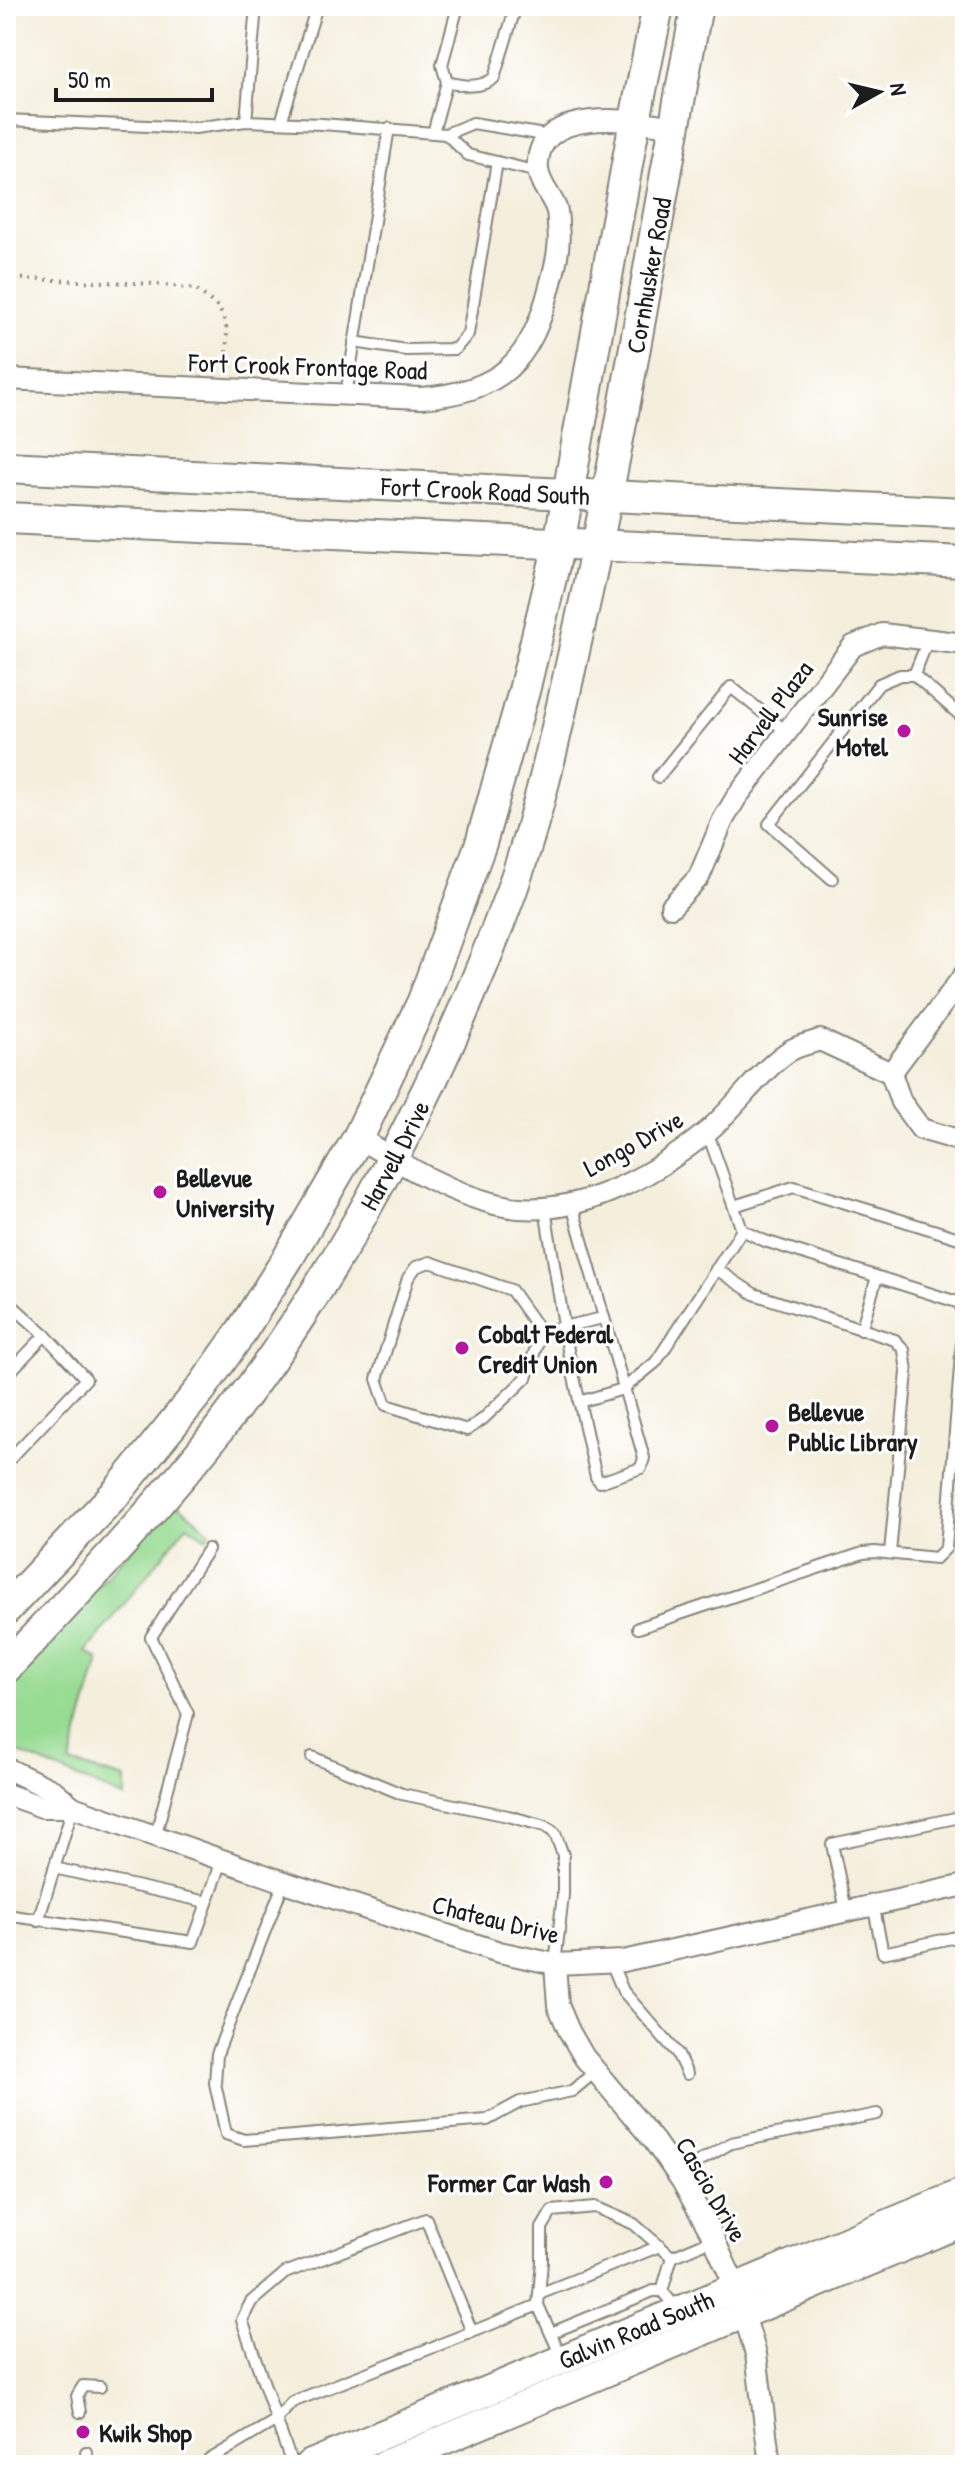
<svg xmlns="http://www.w3.org/2000/svg" width="971" height="2471" viewBox="0 0 971 2471" font-family="'Patrick Hand',sans-serif">
<style>
.green{fill:#98db93;stroke:#5a7c58;stroke-width:2}
.lines{fill:none;stroke-linecap:round;stroke-linejoin:round}
.service-casing{stroke:#88857c;stroke-width:14}
.minor-casing{stroke:#88857c;stroke-width:24}
.secondary-casing{stroke:#88857c;stroke-width:32}
.primary-casing{stroke:#88857c;stroke-width:34}
.path{stroke:#88857c;stroke-width:4;stroke-dasharray:2 6;stroke-linecap:butt}
.service{stroke:#fff;stroke-width:10}
.minor{stroke:#fff;stroke-width:20}
.secondary{stroke:#fff;stroke-width:28}
.primary{stroke:#fff;stroke-width:30}
.poi-dot{fill:#b5179e;stroke:#fff;stroke-width:3}
.labels{text-anchor:middle;dominant-baseline:central;stroke-width:6;stroke-linejoin:round;paint-order:stroke}
.street-label{font-size:26px;fill:#1c1c1c;stroke:#fff}
.poi-label{font-size:26px;font-weight:bold;fill:#1c1c1c;stroke:#fff;text-anchor:start}
</style>
<rect width="100%" height="100%" fill="#fff"/>
<filter id="ink" filterUnits="userSpaceOnUse"><feTurbulence type="fractalNoise" baseFrequency=".0125" numOctaves="2"/><feDisplacementMap in="SourceGraphic" scale="16" xChannelSelector="R" yChannelSelector="G"/><feConvolveMatrix kernelMatrix="1 2 1 2 8 2 1 2 1" color-interpolation-filters="sRGB"/></filter>
<filter id="wash" filterUnits="userSpaceOnUse"><feTurbulence type="fractalNoise" baseFrequency=".006" numOctaves="4" result="noise"/><feDisplacementMap in="SourceGraphic" scale="32" xChannelSelector="R" yChannelSelector="G"/><feGaussianBlur stdDeviation="1.8" result="paint"/><feColorMatrix in="noise" values="0 0 0 0 0 0 0 0 0 0 0 0 0 0 0 0 0 1.4 0 .05"/><feComposite in="paint" operator="in"/></filter>
<g filter="url(#wash)">
<rect width="100%" height="100%" fill="#f4eedc"/>
<path class="green" d="M174,1501L210,1532L206,1538L187,1525L86,1652L99,1660L70,1763L125,1779V1798L12,1750L6,1745V1688Z"/>
</g>
<g filter="url(#ink)">
<g class="lines">
<defs>
<g id="service">
<path d="M447,82C463,86 480,89 494,78L516,6"/>
<path d="M6,120L195,128L246,121L322,124L446,134L473,123L550,136"/>
<path d="M246,121L256,6"/>
<path d="M281,122L317,6"/>
<path d="M433,133L447,82L442,65L458,6"/>
<path d="M446,134L468,155L538,172"/>
<path d="M354,342L406,350L455,349L468,334L497,162"/>
<path d="M346,395L389,128"/>
<path d="M914,675L961,716"/>
<path d="M658,777L731,687L787,732"/>
<path d="M832,879L769,824L879,684L900,675H914L928,640"/>
<path d="M734,1206L794,1187L962,1239L965,1243"/>
<path d="M545,1209L568,1350L596,1477L600,1482L641,1468L644,1458L572,1205"/>
<path d="M716,1269L754,1294L895,1340L904,1350L907,1372L890,1553"/>
<path d="M6,1300L45,1335L6,1376"/>
<path d="M861,1330L877,1277"/>
<path d="M541,1332L526,1378L483,1419L467,1430L386,1405L377,1379L408,1278L416,1267L430,1262L511,1290L541,1332L603,1318"/>
<path d="M579,1402L623,1389L656,1362L742,1230L707,1131"/>
<path d="M6,1463L86,1379L45,1335"/>
<path d="M638,1628L863,1553L875,1552L936,1558L946,1548L964,1316L962,1307L957,1302L765,1241L742,1230"/>
<path d="M312,1757L402,1794L508,1816L545,1826L555,1833L563,1855V1895L555,1964"/>
<path d="M155,1837L188,1714L151,1637L208,1549"/>
<path d="M54,1868L207,1902"/>
<path d="M284,1882L217,2054L215,2083L226,2134L244,2140L487,2120L520,2102L572,2091L596,2071"/>
<path d="M873,1904L883,1953L965,1935"/>
<path d="M846,1910L832,1844L965,1816"/>
<path d="M6,1915L193,1942L222,1861"/>
<path d="M38,1921L73,1807"/>
<path d="M611,1962L623,1991L677,2053L687,2074"/>
<path d="M677,2174L731,2143L877,2114"/>
<path d="M672,2257L662,2291L678,2310"/>
<path d="M539,2294L660,2246"/>
<path d="M538,2305L542,2262V2228L552,2211L595,2207L634,2224L672,2257L714,2239"/>
<path d="M551,2333L653,2291H662"/>
<path d="M80,2412L77,2396L83,2386L100,2387"/>
<path d="M86,2452L90,2465"/>
<path d="M209,2460L275,2421L292,2402L472,2332"/>
<path d="M292,2465L242,2320L251,2302L285,2273L426,2219L472,2332L538,2305L561,2356"/>
</g>
<g id="minor">
<path d="M6,379L421,398C501,392 531,362 550,286C555,267 561,246 558,226C558,221 558,213 556,208C551,195 540,185 538,170C533,104 635,120 673,127"/>
<path d="M671,907L699,877L723,820L736,798L853,646L882,634L965,644"/>
<path d="M891,1073L965,974"/>
<path d="M358,1138C401,1163 446,1192 495,1204C570,1223 651,1178 708,1131C734,1109 764,1066 791,1050C800,1045 811,1043 820,1040L891,1073L901,1102L921,1129L965,1142"/>
<path d="M6,1768L54,1791L73,1807"/>
<path d="M6,1794L42,1807H73L284,1882L499,1952L555,1964L623,1961L965,1885"/>
<path d="M555,1964L558,2005L569,2031L584,2057L654,2141L682,2181L710,2231L736,2288L756,2354L770,2465"/>
</g>
<g id="secondary">
<path id="s1" d="M309,2465L965,2192"/>
<path d="M384,2465L965,2221"/>
</g>
<g id="primary">
<path id="s2" d="M6,467L965,513"/>
<path d="M6,518L965,562"/>
<path d="M6,1609L118,1491L201,1389L239,1335L288,1258L358,1138L423,1001L481,843L524,691L559,544L635,120L658,6"/>
<path id="s3" d="M6,1668C82,1587 159,1507 227,1419C346,1266 444,1074 511,892C542,805 560,714 580,624C626,419 657,212 697,6"/>
</g>
</defs>
<use href="#service" class="service-casing"/>
<use href="#minor" class="minor-casing"/>
<use href="#secondary" class="secondary-casing"/>
<use href="#primary" class="primary-casing"/>
<path class="path" d="M6,278L156,284L196,289L218,307L224,318L227,331L226,361L231,369"/>
<use href="#service" class="service"/>
<use href="#minor" class="minor"/>
<use href="#secondary" class="secondary"/>
<use href="#primary" class="primary"/>
</g>
</g>
<g class="poi-dot">
<circle cx="904" cy="731" r="8"/>
<circle cx="160" cy="1192" r="8"/>
<circle cx="462" cy="1348" r="8"/>
<circle cx="772" cy="1426" r="8"/>
<circle cx="606" cy="2182" r="8"/>
<circle cx="83" cy="2432" r="8"/>
</g>
<g class="labels">
<g class="street-label">
<text stroke="none"><textPath href="#s3" startOffset="1566">Cornhusker Road</textPath></text>
<text transform="translate(308 366) rotate(2)">Fort Crook Frontage Road</text>
<text stroke="none"><textPath href="#s2" startOffset="480">Fort Crook Road South</textPath></text>
<text transform="translate(770 712) rotate(-53)">Harvell Plaza</text>
<text transform="translate(633 1143) rotate(-29)">Longo Drive</text>
<text stroke="none"><textPath href="#s3" startOffset="646">Harvell Drive</textPath></text>
<text transform="translate(496 1919) rotate(14)">Chateau Drive</text>
<text transform="translate(712 2189) rotate(60)">Cascio Drive</text>
<text stroke="none"><textPath href="#s1" startOffset="354">Galvin Road South</textPath></text>
</g>
<g class="poi-label">
<text x="888" y="716" text-anchor="end">Sunrise<tspan x="888" dy="30">Motel</tspan></text>
<text x="176" y="1177">Bellevue<tspan x="176" dy="30">University</tspan></text>
<text x="478" y="1333">Cobalt Federal<tspan x="478" dy="30">Credit Union</tspan></text>
<text x="788" y="1411">Bellevue<tspan x="788" dy="30">Public Library</tspan></text>
<text x="590" y="2182" text-anchor="end">Former Car Wash</text>
<text x="99" y="2432">Kwik Shop</text>
</g>
</g>
<rect width="971" height="2471" fill="none" stroke="#fff" stroke-width="32"/>
<g transform="translate(879 92) rotate(82)" stroke="#ffffff" stroke-width="6" paint-order="stroke">
<path d="M0-6L14 30L0 20L-14 30Z" fill="#1c1c1c"/>
<text y="-12" font-size="22" font-weight="bold" text-anchor="middle" fill="#1c1c1c">N</text>
</g>
<path d="M56 88v12h156v-12" fill="none" stroke="#1c1c1c" stroke-width="4"/>
<text x="68" y="88" font-size="24" fill="#1c1c1c" stroke="#ffffff" stroke-width="6" paint-order="stroke">50 m</text>
</svg>
